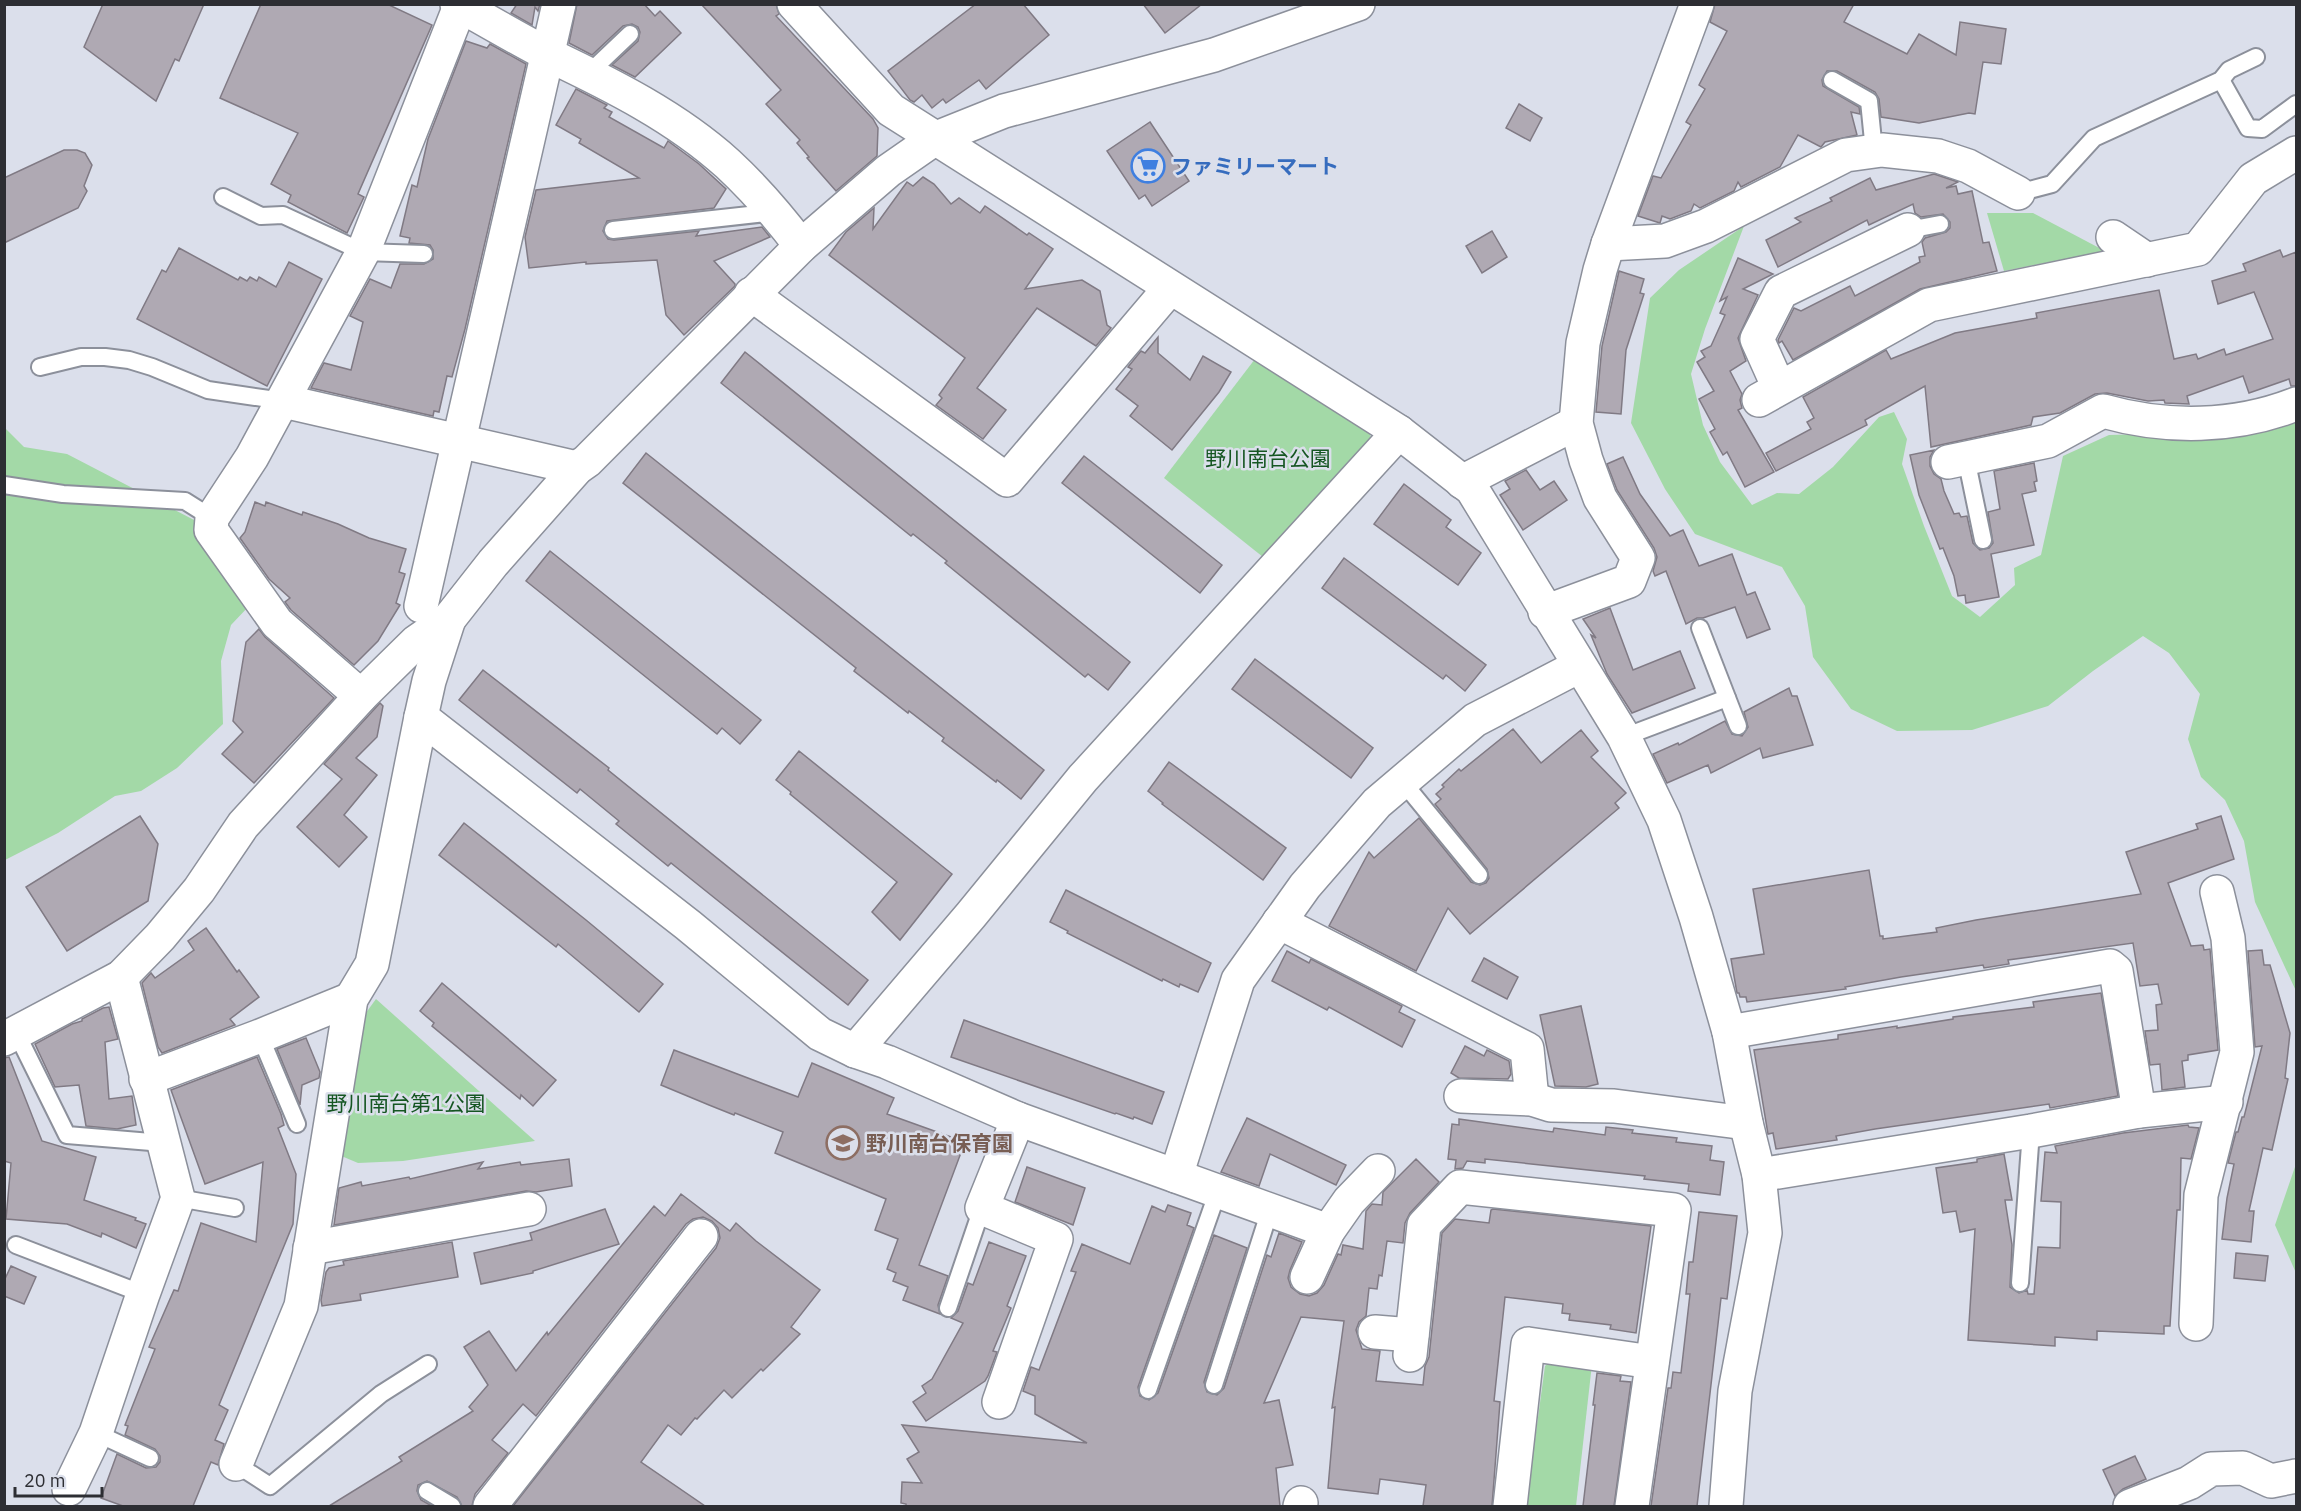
<svg xmlns="http://www.w3.org/2000/svg" width="2301" height="1511" viewBox="0 0 2301 1511" font-family="'IBM Plex Sans','Noto Sans JP',sans-serif">
<style>
.green{fill:#a3d9a7}
.building{fill:#afa9b3;stroke:#807a84;stroke-width:1.5}
.lines{fill:none;stroke-linecap:round;stroke-linejoin:round}
.service-casing{stroke:#8c909b;stroke-width:20}
.minor-casing{stroke:#8c909b;stroke-width:36}
.service{stroke:#fff;stroke-width:16}
.minor{stroke:#fff;stroke-width:33}
.labels{text-anchor:middle;dominant-baseline:central;stroke-width:5;stroke-linejoin:round;paint-order:stroke}
.shop-label{font-size:21px;font-weight:bold;fill:#366cbe;stroke:#dbdfeb;text-anchor:start}
.park-label{font-size:21px;fill:#155622;stroke:#dbdfeb}
.education-label{font-size:21px;font-weight:bold;fill:#785e54;stroke:#dbdfeb;text-anchor:start}
</style>
<rect width="100%" height="100%" fill="#dbdfeb"/>
<g class="green">
<path d="M1987,213H2033L2105,251L2004,271Z"/>
<path d="M1744,226L1705,329L1691,374L1703,425L1720,462L1752,505L1777,493L1799,494L1833,467L1879,417L1894,412L1907,439L1902,464L1924,526L1952,596L1980,617L2015,585L2014,568L2041,555L2063,456L2109,435L2231,432L2296,415V991L2255,902L2244,841L2225,800L2201,777L2188,739L2200,694L2169,653L2143,636L2093,671L2048,706L1972,730L1897,731L1851,709L1813,657L1805,606L1782,567L1695,534L1665,489L1631,423L1650,298L1679,270Z"/>
<path d="M1255,359L1370,434L1373,446L1268,561L1164,478Z"/>
<path d="M4,427L24,447L67,454L196,521L249,606L231,625L221,661L223,724L177,768L141,791L115,796L58,833L5,860Z"/>
<path d="M376,999L535,1141L403,1161L358,1163L339,1155L360,1021Z"/>
<path d="M2296,1164V1273L2275,1225Z"/>
<path d="M1556,1357L1592,1364L1576,1506H1526L1545,1366Z"/>
</g>
<g class="building">
<path d="M103,4H204L179,61L175,59L156,101L84,47Z"/>
<path d="M261,4H387L432,25L358,194L364,197L347,233L288,202L291,195L271,184L298,133L220,98Z"/>
<path d="M517,4H540L538,11L535,7L532,25L511,13Z"/>
<path d="M577,4H644L655,16L660,11L681,33L635,77L612,65L638,41L640,32L638,27L632,24L623,26L592,55L569,43Z"/>
<path d="M701,4H776L779,14L776,16L873,119L878,128L877,156L836,191L807,158L809,157L797,143L800,140L766,104L781,90Z"/>
<path d="M976,4H1023L1049,35L986,89L979,80L946,103L943,99L932,108L922,95L914,102L910,100L888,71Z"/>
<path d="M1143,4H1202L1165,33Z"/>
<path d="M1715,4H1854L1844,22L1907,54L1919,34L1956,55L1960,22L2006,29L2001,64L1983,62L1975,114L1969,113L1919,123L1881,117L1879,99L1875,92L1837,71H1827L1822,80L1823,86L1859,107L1860,114L1851,112L1857,135L1825,142L1821,147L1798,135L1780,167L1741,187L1738,182L1734,191L1700,208L1694,204L1691,211L1670,219L1662,216L1660,223L1638,216L1653,176L1661,178L1691,125L1686,122L1705,89L1699,85L1727,31L1710,22Z"/>
<path d="M466,41L487,48L490,44L526,64L465,329L452,377L447,376L439,412L434,411L433,416L311,388L324,363L351,370L363,322L350,316L370,279L391,288L400,264H424L433,259V250L430,245L409,243L410,238L400,236L412,185L417,187L428,139Z"/>
<path d="M576,89L607,105L604,108L612,112L609,117L664,148L668,141L699,164L726,189L714,208L607,221L603,231L608,239L614,240L699,231L696,236L762,227L770,237L714,261L735,284V286L684,335L666,315L657,260L586,264V262L529,268L525,237L536,190L639,178L579,143L581,139L556,125Z"/>
<path d="M1519,104L1542,118L1530,141L1506,128Z"/>
<path d="M1150,122L1189,181L1152,206L1145,195L1139,199L1107,151Z"/>
<path d="M64,150H77L85,153L92,165L84,186L87,191L78,208L4,243V178Z"/>
<path d="M1934,174L1958,182L1946,188L1956,186L1958,194L1972,191L1983,243L1989,242L1997,271L1920,289L1793,360L1782,341L1779,343L1778,340L1794,308L1801,311L1850,286L1855,296L1920,262L1919,257L1925,256L1922,242L1925,238L1946,232L1950,228V222L1943,214L1921,217L1915,213L1913,204L1869,225L1867,220L1778,267L1766,240L1801,222L1795,218L1832,201L1830,198L1870,178L1876,190Z"/>
<path d="M923,177L934,184L951,204L959,198L980,213L985,206L1027,235L1029,233L1053,249L1025,289L1082,280L1100,291L1107,325L1111,328L1096,346L1037,308L977,388L1006,410L983,439L936,405L942,398L939,395L965,358L829,255L846,232L874,208L873,229L907,182L913,186Z"/>
<path d="M1492,231L1507,257L1482,273L1466,246Z"/>
<path d="M179,248L238,280L240,277L247,281L250,277L257,281L259,277L276,287L289,262L322,279L267,386L137,319L162,270L166,272Z"/>
<path d="M2280,250L2283,257L2296,252V386H2291L2289,379L2249,393L2243,376L2187,396L2189,404L2165,403L2164,400L2148,401L2107,393L2095,394L2060,413L2033,417L2031,425L1931,447L1925,386L1865,420L1867,425L1776,471L1766,453L1811,429L1807,422L1814,418L1803,397L1886,350L1891,359L1955,333L2037,318L2036,313L2159,290L2174,359L2196,354L2198,359L2224,349L2226,355L2273,339L2254,292L2218,304L2212,281L2246,271L2243,264Z"/>
<path d="M1738,258L1773,274L1743,289L1758,295L1738,338L1746,361L1730,371L1742,394L1740,400L1742,408L1738,410L1774,472L1745,487L1727,452L1723,455L1710,432L1715,429L1699,399L1714,391L1697,362L1705,357L1701,351L1711,346L1725,315L1720,313L1727,297L1720,301Z"/>
<path d="M1619,271L1644,279L1640,293L1644,294L1626,350L1621,414L1596,412L1602,346Z"/>
<path d="M1158,337V353L1190,380L1203,356L1231,372L1219,392L1172,450L1130,416L1138,406L1116,389L1132,369L1128,367L1141,351L1145,353Z"/>
<path d="M745,352L1130,662L1108,690L1088,674L1085,677L945,563L947,561L913,534L911,536L721,383Z"/>
<path d="M1934,450L1930,457V466L1934,474L1941,479L1944,491L1954,514L1959,513L1961,517L1967,516L1973,543L1980,550L1989,548L1993,543L1988,512L2000,509L1994,471L2034,463L2037,481L2034,482L2036,491L2022,494L2034,545L1991,554L1999,597L1966,603L1965,595L1958,596L1954,576L1943,548L1940,549L1919,495L1910,455Z"/>
<path d="M646,453L1044,770L1021,799L997,780L996,782L942,741L944,738L909,711L908,713L854,671L856,668L623,483Z"/>
<path d="M1084,456L1222,565L1200,593L1062,483Z"/>
<path d="M1623,457L1640,494L1670,536L1683,530L1699,566L1732,554L1747,595L1755,592L1770,629L1747,638L1735,607L1703,618H1697L1686,624L1666,571L1655,576L1653,571L1657,557L1654,548L1617,490L1607,464Z"/>
<path d="M1526,470L1540,490L1554,481L1567,500L1523,530L1500,495L1510,489L1505,481Z"/>
<path d="M1404,484L1451,520L1446,527L1481,553L1458,585L1374,524Z"/>
<path d="M255,502L265,506L266,502L302,515L303,512L338,524L369,538L406,549L399,572L405,574L396,603L400,605L378,641L354,665L291,610L285,602L290,598L269,579L240,538L245,532Z"/>
<path d="M550,551L761,720L740,744L722,728L717,734L526,581Z"/>
<path d="M1344,558L1486,665L1465,691L1446,675L1443,679L1322,588Z"/>
<path d="M1610,608L1633,670L1680,651L1695,688L1632,713L1607,674L1591,635L1596,638L1583,619Z"/>
<path d="M259,629L265,637L334,698L254,783L222,754L243,732L233,721L246,642Z"/>
<path d="M1255,659L1373,748L1351,778L1232,689Z"/>
<path d="M483,670L609,768L608,770L868,980L848,1005L671,863L668,866L616,824L619,821L580,789L577,793L459,700Z"/>
<path d="M1789,688L1792,696H1797L1813,745L1763,758L1760,748L1711,773L1708,765L1667,783L1653,754L1678,743L1679,745L1725,721L1732,734L1742,736L1748,727L1744,712Z"/>
<path d="M380,703L383,706L377,737L356,758L377,775L344,815L367,837L339,867L297,827L342,779L324,764Z"/>
<path d="M1513,729L1541,763L1581,730L1598,751L1591,757L1626,793L1615,803L1619,808L1470,934L1448,908L1416,971L1329,926L1369,852L1374,858L1419,818L1471,882L1480,885L1486,883L1489,878L1487,869L1435,804L1441,799L1436,794L1444,787L1442,785L1459,769L1461,771Z"/>
<path d="M799,751L952,874L900,940L872,912L897,882L790,794L791,792L776,780Z"/>
<path d="M1169,762L1286,848L1263,880L1162,804L1163,803L1148,791Z"/>
<path d="M140,816L158,844L148,901L67,951L26,887Z"/>
<path d="M2221,816L2234,859L2168,883L2191,946L2203,945L2204,950L2210,949L2218,1050L2188,1055V1060L2182,1061L2185,1087L2162,1090L2160,1064L2150,1065L2145,1031L2158,1030L2156,1005L2162,1004L2158,984L2140,986L2133,943L2008,960L2009,964L1984,968L1983,965L1901,977L1845,987L1846,989L1747,1002L1746,997H1740L1739,993H1737L1731,959L1764,954L1753,889L1869,870L1880,936H1883V939L1937,932L1936,928L1976,920L2141,894L2126,852L2198,829L2196,824Z"/>
<path d="M464,823L586,920L663,984L639,1012L558,944L556,947L439,855Z"/>
<path d="M1066,890L1211,963L1198,992L1180,984L1179,987L1163,979L1162,981L1067,933L1068,931L1050,922Z"/>
<path d="M206,928L237,972L239,970L259,997L230,1019L235,1025L162,1053L158,1047L142,983L151,973L155,978L194,950L188,941Z"/>
<path d="M2262,950L2264,965H2270L2290,1033L2285,1078L2288,1079L2272,1150L2263,1148L2249,1211H2254L2251,1242L2222,1239L2227,1198L2234,1164L2228,1163L2236,1132H2238L2242,1117H2244L2262,1046L2255,1047L2248,951Z"/>
<path d="M1287,951L1309,963L1311,959L1402,1006L1399,1012L1415,1020L1402,1047L1329,1007L1327,1010L1272,981Z"/>
<path d="M1484,958L1518,977L1507,999L1472,981Z"/>
<path d="M442,983L556,1080L533,1106L521,1095L520,1099L432,1026L434,1023L420,1011Z"/>
<path d="M2101,993L2118,1096L2050,1108L2049,1104L1875,1129L1836,1136L1837,1140L1776,1149L1773,1133L1768,1134L1754,1050L1838,1039V1035L1897,1026V1028L1953,1019V1017L2034,1007L2033,1002Z"/>
<path d="M1581,1006L1598,1084L1586,1087L1555,1086L1540,1015Z"/>
<path d="M109,1007L118,1039L105,1042L109,1099L132,1096L136,1125L117,1129L86,1126L79,1085L55,1087L35,1044L72,1024L82,1021V1019L103,1008Z"/>
<path d="M964,1020L1164,1092L1152,1124L1134,1117L1133,1119L1116,1113L1115,1114L951,1057Z"/>
<path d="M306,1038L320,1072L319,1078L302,1085L300,1105L277,1049Z"/>
<path d="M1465,1046L1484,1056L1487,1050L1509,1061L1511,1074L1508,1079L1459,1078L1451,1073Z"/>
<path d="M674,1050L798,1097L812,1063L894,1098L887,1114L965,1142L919,1265L948,1276L938,1305L940,1314L903,1300L908,1287L893,1281L896,1273L887,1269L898,1239L875,1230L886,1199L775,1153L783,1132L735,1113L734,1115L709,1105L661,1085Z"/>
<path d="M9,1057L42,1141L96,1157L84,1200L136,1218L135,1220L146,1224L136,1248L102,1233L101,1237L67,1224L6,1219L11,1163L4,1161V1058Z"/>
<path d="M257,1057L281,1114L284,1125L278,1128L296,1174L293,1224L219,1405L228,1410L215,1440L224,1444L218,1465L211,1462L193,1506H123L101,1498L117,1454L146,1468L156,1467L160,1462V1456L155,1449L125,1435L128,1426L125,1425L155,1349L149,1347L174,1290L178,1291L201,1223L256,1242L263,1162L205,1184L171,1090Z"/>
<path d="M1247,1118L1346,1165L1336,1185L1270,1154L1259,1186L1221,1172Z"/>
<path d="M1459,1119L1553,1132L1554,1128L1605,1135L1606,1127L1633,1130L1632,1133L1677,1138L1676,1142L1712,1146L1710,1160L1724,1162L1720,1195L1688,1191L1689,1184L1644,1179L1645,1176L1485,1159V1163L1467,1161L1463,1168L1455,1169L1456,1160L1448,1159L1452,1124L1459,1125Z"/>
<path d="M2188,1125L2189,1127L2199,1128L2191,1159L2181,1158L2180,1210H2177L2170,1326H2164V1334L2097,1331V1340L2055,1337V1346L1968,1340L1975,1229L1960,1232L1956,1211L1943,1213L1936,1168L1977,1162V1159L2004,1154L2012,1200H2005L2012,1245L2010,1287L2019,1293L2027,1290L2028,1294H2034L2038,1247L2060,1248L2061,1202L2041,1201L2045,1152L2057,1153L2055,1146L2123,1133Z"/>
<path d="M569,1159L572,1186L536,1192L526,1191L334,1225L339,1188L361,1182L362,1186L409,1177L410,1179L483,1162L478,1169L520,1162L521,1165Z"/>
<path d="M1416,1159L1439,1182L1410,1213L1405,1223L1403,1243L1387,1241L1382,1276L1379,1275L1377,1289L1369,1288L1366,1316L1359,1322L1356,1330L1362,1349L1380,1351L1376,1381L1423,1385L1425,1366L1429,1357L1442,1233L1455,1219L1489,1223L1491,1210L1493,1209L1651,1226L1636,1333L1610,1329L1611,1325L1569,1320L1570,1314L1562,1313L1563,1304L1505,1297L1494,1401L1500,1402L1492,1506H1423L1426,1485L1380,1479L1378,1494L1328,1488L1335,1407L1332,1408L1344,1321L1301,1317L1264,1403L1279,1400L1293,1465L1276,1468L1280,1506H906V1504L901,1503L902,1482L922,1483L907,1459L919,1452L902,1425L1087,1443L1035,1414V1396L1023,1391L1031,1367L1039,1370L1076,1272L1071,1271L1082,1244L1130,1264L1152,1206L1165,1212L1168,1205L1191,1213L1187,1225L1194,1228L1138,1387L1140,1396L1149,1400L1158,1393L1214,1235L1247,1248L1204,1382L1207,1392L1217,1395L1224,1388L1267,1255L1271,1257L1279,1233L1302,1242L1290,1270L1288,1278L1291,1287L1300,1294L1309,1296L1317,1293L1324,1285L1338,1254L1341,1255L1343,1245L1363,1249L1366,1211L1372,1204L1382,1205L1383,1192Z"/>
<path d="M1027,1167L1085,1188L1073,1225L1015,1202Z"/>
<path d="M681,1194L730,1231L736,1223L756,1241L820,1290L791,1327L800,1334L763,1371L761,1369L732,1398L724,1390L697,1419L695,1418L681,1435L668,1425L641,1462L705,1506H513L716,1248L720,1238L718,1228L712,1221L703,1217L693,1219L686,1224L536,1416L523,1404L492,1440L508,1453L475,1494L472,1506H462L457,1497L427,1481L418,1485L417,1491L421,1500L432,1506H329L402,1461L399,1457L473,1411L469,1407L488,1385L464,1347L489,1331L516,1371L547,1332L548,1335L654,1206L665,1216Z"/>
<path d="M605,1209L619,1244L533,1271V1273L481,1284L474,1253L532,1240L530,1233Z"/>
<path d="M1699,1212L1737,1216L1727,1299L1721,1298L1697,1506H1651L1668,1388H1671L1673,1372L1681,1373L1690,1294H1686L1689,1262H1693Z"/>
<path d="M452,1242L458,1277L360,1294L361,1300L322,1306L321,1300L326,1272L329,1268L344,1265L343,1261Z"/>
<path d="M989,1242L1026,1256L1007,1306L1011,1308L993,1351L997,1352L988,1376L985,1381L926,1421L913,1402L926,1393L922,1386L932,1379L963,1323L951,1318L958,1311L968,1283L973,1285Z"/>
<path d="M2236,1253L2268,1256L2265,1281L2234,1278Z"/>
<path d="M11,1266L36,1277L24,1304L4,1296V1281Z"/>
<path d="M1597,1373L1621,1376L1620,1381L1631,1382L1614,1506H1583L1595,1405H1593Z"/>
<path d="M2135,1456L2146,1479L2123,1489L2115,1496L2103,1470Z"/>
</g>
<g class="lines">
<defs>
<g id="service">
<path d="M589,73L630,34"/>
<path d="M1832,80L1869,101L1874,151"/>
<path d="M2221,80L2248,128L2262,129L2296,104"/>
<path d="M2018,193L2052,184L2094,138L2221,80L2229,70L2256,57"/>
<path d="M223,197L261,216L283,215L363,252L424,254"/>
<path d="M613,230L776,212"/>
<path d="M1908,230L1940,224"/>
<path d="M40,367L81,357H105L129,360L152,367L208,390L283,401"/>
<path d="M1966,458L1983,540"/>
<path d="M4,485L63,494L185,501L212,518"/>
<path d="M1700,628L1738,726"/>
<path d="M1624,737L1727,698"/>
<path d="M1402,781L1479,875"/>
<path d="M16,1032L67,1135L163,1143"/>
<path d="M260,1036L297,1124"/>
<path d="M178,1198L235,1208"/>
<path d="M16,1245L143,1294"/>
<path d="M2020,1283L2031,1131"/>
<path d="M948,1308L982,1208"/>
<path d="M1214,1385L1270,1210"/>
<path d="M1148,1390L1218,1191"/>
<path d="M96,1433L150,1458"/>
<path d="M236,1464L270,1486L381,1394L428,1364"/>
<path d="M427,1491L452,1506"/>
</g>
<g id="minor">
<path d="M457,4C488,21 518,39 549,55C612,85 676,117 728,164C755,189 779,217 801,246"/>
<path d="M794,4L891,110L1399,432L1472,489L1624,737L1664,820L1696,917L1729,1032L1746,1123L1759,1175L1765,1233L1735,1391L1726,1506"/>
<path d="M2113,237L2147,260"/>
<path d="M1608,244L1665,241L1706,226L1846,155L1882,150L1938,156L1968,166L2018,193"/>
<path d="M751,294L1007,480L1170,288"/>
<path d="M1779,388L1757,339L1781,292L1908,230"/>
<path d="M1759,400L1929,305L2198,249L2253,179L2296,153"/>
<path d="M283,401L577,468"/>
<path d="M1948,462L2048,441L2103,411C2167,429 2235,428 2296,404"/>
<path d="M1462,482L1576,423"/>
<path d="M421,606L559,4"/>
<path d="M1545,612L1629,581L1638,558L1600,498L1586,460L1576,423L1583,343L1600,270L1608,244L1697,4"/>
<path d="M361,696L277,623L211,530L212,518L252,457L363,252L460,6"/>
<path d="M421,717L688,925L820,1034L855,1051L887,1062L1018,1119L1328,1231"/>
<path d="M1279,922L1527,1049L1532,1099"/>
<path d="M1729,1032L2110,966L2116,971L2139,1111L2031,1131L1759,1175"/>
<path d="M4,1039L121,977L160,937L199,890L243,825L361,696L416,642L449,619L493,563L577,468L587,461L801,246L888,171L934,139L1004,111L1214,55L1358,4"/>
<path d="M855,1051L971,915L1083,778L1399,432"/>
<path d="M146,1079L260,1036L351,999"/>
<path d="M1461,1096L1532,1099L1551,1105L1614,1106L1746,1123"/>
<path d="M2139,1111L2226,1102"/>
<path d="M1176,1176L1238,980L1305,886L1377,803L1475,720L1579,666"/>
<path d="M310,1248L529,1209"/>
<path d="M1307,1277L1328,1231L1349,1201L1378,1171"/>
<path d="M2196,1324L2201,1195L2237,1052L2228,938L2217,892"/>
<path d="M1375,1332L1412,1335"/>
<path d="M1410,1355L1424,1225L1460,1187L1674,1210L1632,1506"/>
<path d="M999,1402L1056,1239L982,1208L1018,1119"/>
<path d="M236,1464L301,1306L351,999L372,964L421,717L429,681L449,619"/>
<path d="M69,1489L96,1433L143,1294L178,1198L121,977"/>
<path d="M490,1506L701,1236"/>
<path d="M1300,1506L1301,1503"/>
<path d="M1510,1506L1528,1344L1652,1362"/>
<path d="M2130,1506L2189,1483L2211,1469L2243,1468L2271,1481L2296,1476"/>
</g>
</defs>
<use href="#service" class="service-casing"/>
<use href="#minor" class="minor-casing"/>
<use href="#service" class="service"/>
<use href="#minor" class="minor"/>
</g>
<defs>
<symbol id="supermarket-ring" viewBox="-11 -11 22 22"><circle r="9.5" fill="#dbdfeb" stroke="#3f7fe0" stroke-width="1.5"/><path d="M-6-5.5h2.5l.6 2H6L4.5 2H-2.5L-4.4-4H-6ZM-1.5 3.2a1.3 1.3 0 1 0 .1 0ZM3 3.2a1.3 1.3 0 1 0 .1 0Z" fill="#3f7fe0"/></symbol>
<symbol id="school-ring" viewBox="-11 -11 22 22"><circle r="9.5" fill="#dbdfeb" stroke="#8d6e63" stroke-width="1.5"/><path d="M0-5L7-2L0 1L-7-2ZM-4 1L0 2.5L4 1V4Q0 6-4 4Z" fill="#8d6e63"/></symbol>
</defs>
<g fill-rule="evenodd">
<use href="#supermarket-ring" x="1129" y="147" width="38" height="38"/>
<use href="#school-ring" x="824" y="1124" width="38" height="38"/>
</g>
<g class="labels">
<g class="shop-label">
<text x="1171" y="166">ファミリーマート</text>
</g>
<g class="park-label">
<text x="1268" y="458">野川南台公園</text>
<text x="406" y="1103">野川南台第1公園</text>
</g>
<g class="education-label">
<text x="866" y="1143">野川南台保育園</text>
</g>
</g>
<rect width="2301" height="1511" fill="none" stroke="#2d2e33" stroke-width="12"/>
<path d="M15 1487v9h87v-9" fill="none" stroke="#2d2e33" stroke-width="3"/>
<text x="24" y="1487" font-size="18" fill="#2d2e33" stroke="#dbdfeb" stroke-width="4.5" paint-order="stroke">20 m</text>
</svg>
